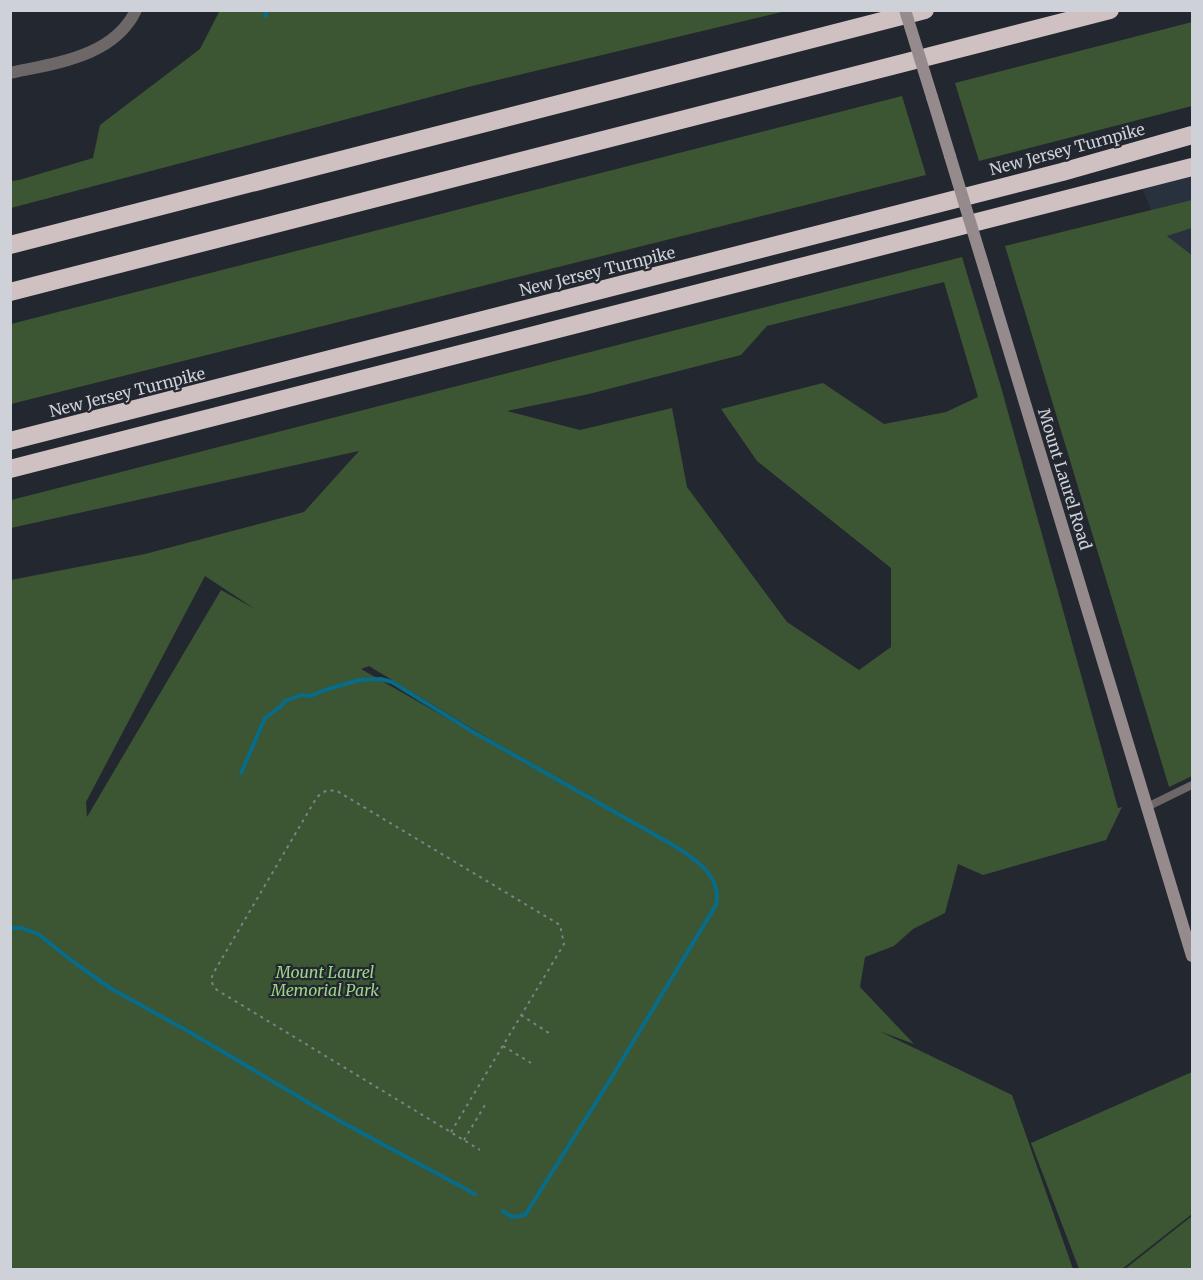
<svg xmlns="http://www.w3.org/2000/svg" width="1203" height="1280" viewBox="0 0 1203 1280" font-family="Merriweather,serif">
<style>
.built{fill:#29303e}
.green{fill:#3c5533;fill-rule:evenodd}
.lines{fill:none;stroke-linecap:round;stroke-linejoin:round}
.stream{stroke:#086b88;stroke-width:4}
.path{stroke:#7e8289;stroke-width:2;stroke-dasharray:3 4.5;stroke-linecap:butt}
.lane{stroke:#6d6768;stroke-width:8}
.street{stroke:#6d6768;stroke-width:12}
.secondary{stroke:#958b8c;stroke-width:12}
.highway{stroke:#cfc0c2;stroke-width:18}
.secondary-bridge{stroke:#958b8c;stroke-width:12}
.labels{text-anchor:middle;dominant-baseline:central;stroke-width:4.5;stroke-linejoin:round;paint-order:stroke}
.street-label{font-size:16px;fill:#ced1d7;stroke:#232730}
.park-label{font-size:16px;font-style:italic;fill:#9cd587;stroke:#232730}
</style>
<rect width="100%" height="100%" fill="#232730"/>
<path class="built" d="M1192,169V254L1161,233L1139,181Z"/>
<g class="green">
<path d="M220,10H786V11L468,87L11,208V181L19,180L93,158L100,125L200,49Z"/>
<path d="M1192,22V106L979,161L955,83Z"/>
<path d="M902,96L926,175L11,404V324Z"/>
<path d="M1192,200V228L1167,236L1192,255V776L1169,787L1005,246Z"/>
<path d="M962,257L1001,387L1118,808L1122,807L1106,840L983,875L958,864L945,913L913,929L894,946L865,957L860,987L914,1044L879,1031L1012,1095L1073,1269H11V580L145,554L304,512L359,451L11,528V500ZM944,282L978,397L946,412L884,424L823,383L721,409L757,461L891,568V647L859,670L787,622L687,487L672,408L580,430L507,411L589,394L741,355L767,326ZM205,576L255,609L221,590L87,817L86,802ZM369,666L547,774V775L361,669Z"/>
<path d="M1192,1072V1214L1122,1269H1079L1031,1143Z"/>
<path d="M1192,1216V1269H1125Z"/>
</g>
<g class="lines">
<g class="stream">
<path d="M265,16L268,10"/>
<path d="M241,773L265,718L280,707L285,701L301,695L311,696L325,690L359,680L381,679L392,682L475,733L671,844C692,857 723,875 716,905L607,1085L525,1215L512,1217L503,1211"/>
<path d="M10,928H22L38,934L75,963L110,988L193,1034L336,1119L475,1194"/>
</g>
<g class="path">
<path d="M521,1015L549,1033"/>
<path d="M503,1046L531,1063"/>
<path d="M451,1132L564,944L560,925L337,791L327,790L317,797L214,972C210,979 211,984 217,990L480,1150"/>
<path d="M464,1140L485,1105"/>
</g>
<path class="lane" d="M1147,807L1192,785"/>
<path class="street" d="M10,73C55,63 114,57 136,10"/>
<g class="secondary">
<path d="M932,97L950,156"/>
<path d="M989,284L1192,956"/>
</g>
<g class="highway">
<path d="M10,245L925,10"/>
<path d="M10,292L1110,10"/>
<path d="M10,441L1062,172L1192,135"/>
<path d="M10,469L1192,167"/>
</g>
<g class="secondary-bridge">
<path d="M905,10L932,97"/>
<path d="M950,156L989,284"/>
</g>
</g>
<g class="labels">
<g class="street-label">
<text transform="translate(1067 149) rotate(-15)">New Jersey Turnpike</text>
<text transform="translate(597 271) rotate(-14)">New Jersey Turnpike</text>
<text transform="translate(127 392) rotate(-14)">New Jersey Turnpike</text>
<text transform="translate(1065 479) rotate(73)">Mount Laurel Road</text>
</g>
<g class="park-label">
<text x="325" y="972">Mount Laurel<tspan x="325" dy="18">Memorial Park</tspan></text>
</g>
</g>
<rect width="1203" height="1280" fill="none" stroke="#ced1d7" stroke-width="24"/>
</svg>
